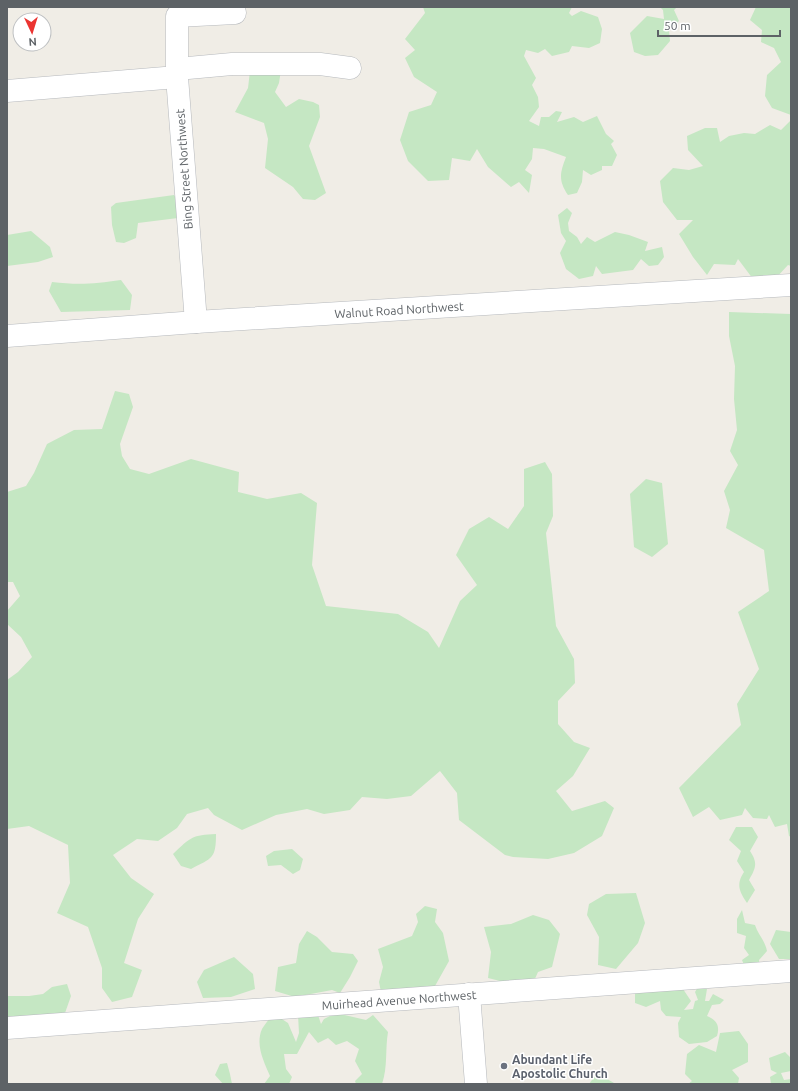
<svg xmlns="http://www.w3.org/2000/svg" width="798" height="1091" viewBox="0 0 798 1091" font-family="Ubuntu,sans-serif">
<style>
.green{fill:#c5e7c3}
.lines{fill:none;stroke-linecap:round;stroke-linejoin:round}
.minor-casing{stroke:#b6b9bd;stroke-width:23}
.minor{stroke:#fff;stroke-width:22}
.worship-dot{fill:#6b7280;stroke:#fff;stroke-width:1.5}
.labels{text-anchor:middle;dominant-baseline:central;stroke-width:3;stroke-linejoin:round;paint-order:stroke}
.street-label{font-size:12px;fill:#5d6266;stroke:#fff}
.worship-label{font-size:12px;font-weight:bold;fill:#5b616d;stroke:#fff;text-anchor:start}
</style>
<rect width="100%" height="100%" fill="#f0ede6"/>
<g class="green">
<path d="M423,7H572L569,13L572,16L581,11L598,17L602,29L600,43L589,48L572,46L569,52L552,56L545,49L538,53L526,50L524,56L536,78L532,85L538,97L539,107L529,121L539,126L541,117H549L556,111L562,112L557,122L574,117L583,122L597,116L606,134L614,141L611,144L617,155L612,166H602V170L591,175L583,170L582,182L577,193L568,195C558,180 560,173 566,157L544,149L533,148L532,159L525,170L532,175L529,193L519,182L511,187L488,167L477,149L470,161L452,158L449,180L428,181L408,161L400,140L409,112L431,105L437,92L414,77L405,58L415,50L405,39L425,13Z"/>
<path d="M660,7H677L674,10L679,21L669,31L670,41L658,55L645,56L634,52L630,33L647,16L664,19L663,10Z"/>
<path d="M756,7H791V115L772,108L765,96L767,75L781,62L774,48L761,42L762,30L750,20Z"/>
<path d="M281,70L279,83L275,92L286,107L299,99L313,102L319,105L320,117L309,146L326,193L315,200L303,199L293,187L265,168L268,139L264,123L235,112L248,88L250,71Z"/>
<path d="M791,120V266L788,265L775,279L756,283L738,259L735,265L714,264L707,275L693,257L679,234L693,220H677L663,202L660,181L673,168L689,170L703,166L688,150L687,136L705,128H717L720,142L729,136L744,133L755,134L770,125L781,130Z"/>
<path d="M174,195L182,208L178,218L138,223L136,238L124,243L116,242L112,225L111,207L116,203Z"/>
<path d="M567,208L572,213L568,223L569,231L577,237L581,244L587,237L595,242L615,232L629,235L648,242L645,251L662,247L664,257L658,265L649,266L641,259L633,270L602,274L596,266L593,276L579,279L566,269L560,253L566,241L561,233L558,215Z"/>
<path d="M31,231L50,247L53,257L38,262L7,266V235Z"/>
<path d="M121,280L132,295L130,310L61,312L49,291L52,282C77,285 95,284 121,280Z"/>
<path d="M729,312L791,314V837L789,836L787,824L775,827L769,815L767,819L753,818L745,808L742,815L720,820L709,807L693,817L679,788L741,725L737,704L759,669L738,612L769,591L764,550L726,528L730,510L724,491L738,465L730,451L737,430L734,399L735,366L729,336Z"/>
<path d="M115,391L129,394L133,407L120,444L122,456L130,469L149,474L191,459L239,472L238,492L267,499L301,493L317,503L312,565L326,606L398,614L428,632L439,648L460,601L477,585L456,555L469,529L489,517L508,529L524,506V469L545,462L552,474L553,516L546,533L556,626L574,659L575,683L558,701V724L574,742L590,748L573,776L556,791L572,811L605,801L614,808L602,836L574,853L548,859L513,857L505,855L459,820L457,793L440,771L411,796L387,799L362,797L350,810L324,814L307,809L276,815L242,830L214,815L208,808L187,814L177,828L158,841L137,839L113,855L131,878L154,894L138,919L124,963L142,970L132,997L112,1002L102,988V968L88,927L57,913L70,883L68,845L29,826L7,829V680L18,672L32,657L21,637L7,624V611L20,596L13,582H7V492L26,486L34,473L47,444L74,430L102,429Z"/>
<path d="M646,479L662,483L668,544L652,557L634,547L630,494Z"/>
<path d="M736,827H752L758,837L750,851C758,863 756,868 749,880L755,890L747,903C739,891 736,884 744,872L737,861L741,851L729,840Z"/>
<path d="M216,834C216,859 212,858 191,869L181,866L173,854C191,837 192,835 216,834Z"/>
<path d="M292,849L303,859L300,870L293,874L281,865L268,866L266,856L274,851Z"/>
<path d="M636,893L645,923L638,943L616,969L598,965L599,937L587,915L589,904L606,894Z"/>
<path d="M425,906L437,909L435,922L443,933L449,961L435,986L381,992L379,982L383,967L378,949L412,936L418,922L416,914Z"/>
<path d="M742,910L745,923L755,925C758,935 765,940 767,951L759,960L760,969L746,970L742,960L749,955L744,948L746,936L737,933V919Z"/>
<path d="M533,915L549,920L560,934L552,967L538,972L534,981L508,983L488,978L491,952L484,927L511,924Z"/>
<path d="M776,930L791,932V959H779L770,944Z"/>
<path d="M307,931L317,937L332,952L353,954L358,961L350,977L340,993L332,990L295,997L275,991L278,967L296,963L299,944Z"/>
<path d="M234,957L253,974L255,989L231,997L203,998L197,982L204,970Z"/>
<path d="M67,984L71,996L65,1013L7,1022V996H29L43,994L52,987Z"/>
<path d="M698,987L707,989L705,1001H709L713,994L724,1000L720,1004L712,1005L707,1016C717,1020 720,1026 717,1036L707,1042L689,1044L679,1037L678,1023L681,1017L666,1016L661,1010L660,1001L646,1007L635,1003V993L683,989L691,1001L684,1010L693,1009L695,1001L698,1000L695,992Z"/>
<path d="M336,1013L366,1020L373,1015L388,1032C385,1049 388,1067 382,1084H356L355,1081L362,1074L355,1061L359,1049L347,1041L336,1045L328,1038L318,1043L309,1032L297,1054H284L286,1069L292,1077L289,1084H264L270,1076C264,1062 255,1045 262,1029C265,1024 270,1018 274,1014L288,1023L296,1042L299,1033L298,1015H318L321,1024L324,1019Z"/>
<path d="M739,1031L748,1044V1062L732,1070L739,1078L738,1084H688L692,1081L685,1074L687,1054L699,1045L716,1052L720,1033Z"/>
<path d="M785,1052L791,1058V1071L781,1073L784,1080L791,1079V1084H771L770,1077L777,1073L771,1070L769,1058Z"/>
<path d="M227,1063L230,1074L232,1084H223L215,1075L220,1064Z"/>
<path d="M597,1073L614,1083V1084H589Z"/>
</g>
<g class="lines">
<defs>
<g id="minor">
<path d="M177,69L232,64H320L350,68"/>
<path d="M7,91L177,77"/>
<path d="M196,322L177,77V16L235,13"/>
<path id="s1" d="M7,336L196,322L791,285"/>
<path d="M469,994L476,1084"/>
<path id="s2" d="M7,1028L791,971"/>
</g>
</defs>
<use href="#minor" class="minor-casing"/>
<use href="#minor" class="minor"/>
</g>
<circle class="worship-dot" cx="504" cy="1066" r="4"/>
<g class="labels">
<g class="street-label">
<text transform="translate(184 169) rotate(-94)">Bing Street Northwest</text>
<text stroke="none"><textPath href="#s1" startOffset="393">Walnut Road Northwest</textPath></text>
<text stroke="none"><textPath href="#s2" startOffset="393">Muirhead Avenue Northwest</textPath></text>
</g>
<g class="worship-label">
<text x="512" y="1059">Abundant Life<tspan x="512" dy="14">Apostolic Church</tspan></text>
</g>
</g>
<rect width="798" height="1091" fill="none" stroke="#5d6266" stroke-width="16"/>
<g transform="translate(32 32) rotate(176)"><circle r="19" fill="#ffffff" stroke="#bec0c2"/>
<path d="M0-3L7 15L0 10L-7 15Z" fill="#eb3431"/>
<text y="-6" font-size="11" font-weight="bold" text-anchor="middle" fill="#5d6266">N</text>
</g>
<path d="M658 30v6h122v-6" fill="none" stroke="#5d6266" stroke-width="2"/>
<text x="664" y="30" font-size="12" fill="#5d6266" stroke="#ffffff" stroke-width="3" paint-order="stroke">50 m</text>
</svg>
